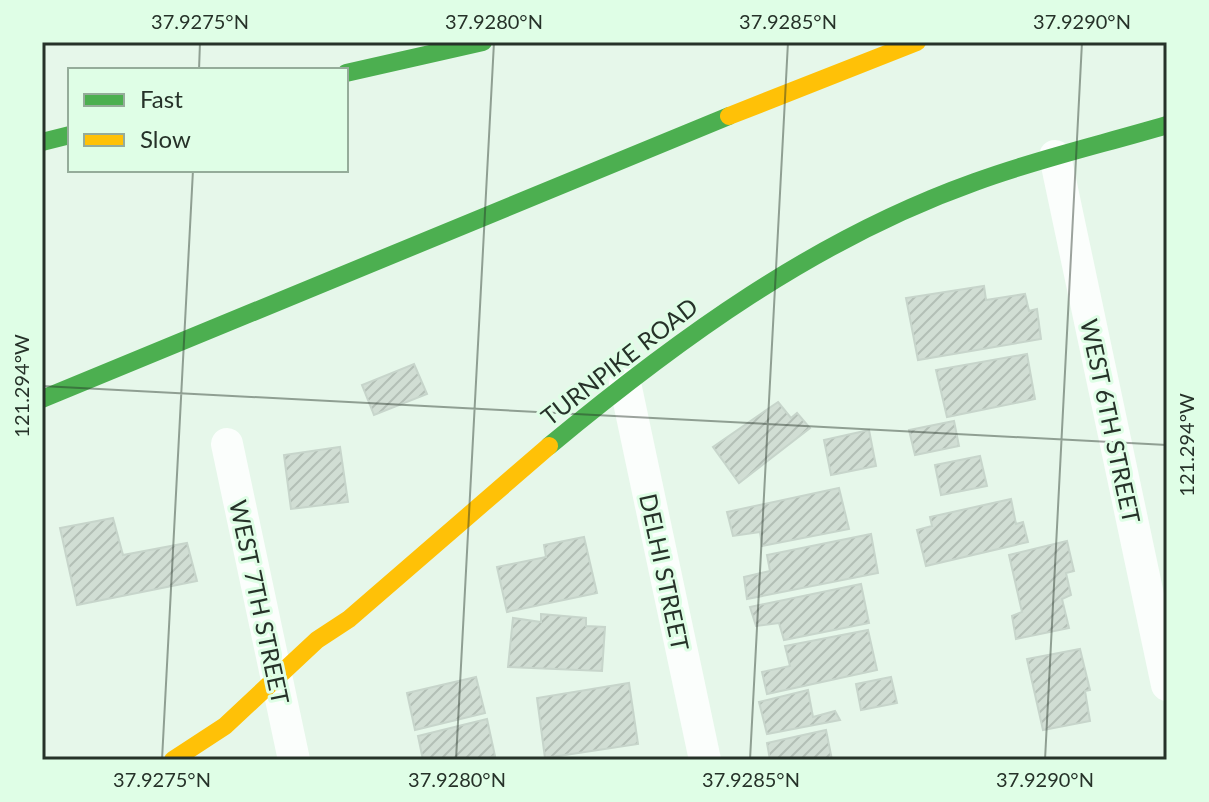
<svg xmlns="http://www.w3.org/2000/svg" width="1209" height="802" viewBox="0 0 1209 802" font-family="Lato,sans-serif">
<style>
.building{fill:url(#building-hatch);stroke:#c7d5cb;stroke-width:2}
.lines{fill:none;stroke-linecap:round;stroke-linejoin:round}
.street{stroke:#fbfefc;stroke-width:32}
.fast{stroke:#4caf50;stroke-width:18}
.slow{stroke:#ffc107;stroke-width:18}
.ticks{fill:none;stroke:#263229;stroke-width:2;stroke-opacity:0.45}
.labels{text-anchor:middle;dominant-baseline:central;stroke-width:6;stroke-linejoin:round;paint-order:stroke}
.street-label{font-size:24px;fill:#263229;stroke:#dffee6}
.neatline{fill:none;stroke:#263229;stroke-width:3}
.ticks-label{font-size:20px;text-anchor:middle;fill:#263229}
</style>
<defs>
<pattern id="building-hatch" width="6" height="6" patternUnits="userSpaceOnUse" patternTransform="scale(2)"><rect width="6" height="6" fill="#d1ded4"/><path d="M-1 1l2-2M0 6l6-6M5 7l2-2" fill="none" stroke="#b3bfb6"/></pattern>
</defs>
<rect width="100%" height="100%" fill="#e6f7ea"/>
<g class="building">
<path d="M984,286L986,300L1025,294L1029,311L1037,309L1041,339L918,360L906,298Z"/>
<path d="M1027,354L1035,399L947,417L936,370Z"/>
<path d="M414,364L427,394L374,415L362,385Z"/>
<path d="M778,402L791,418L797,413L810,428L739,483L713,447Z"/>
<path d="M954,421L959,446L915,455L909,430Z"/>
<path d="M869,430L876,466L831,475L824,440Z"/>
<path d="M340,447L348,502L291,509L284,455Z"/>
<path d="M980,456L987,486L941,495L935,465Z"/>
<path d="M839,488L849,529L762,546L760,532L733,536L727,512Z"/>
<path d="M1011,499L1016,524L1023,522L1028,542L926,566L917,530L932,526L930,517Z"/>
<path d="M113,518L123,555L187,543L197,581L77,605L60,528Z"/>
<path d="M871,534L878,573L747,599L744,577L770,571L767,555Z"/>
<path d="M584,537L597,593L507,612L497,567L546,557L544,545Z"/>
<path d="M1067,541L1074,571L1066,573L1071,595L1062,599L1069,628L1016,639L1012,616L1022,612L1009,555Z"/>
<path d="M861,584L869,623L784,640L779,623L756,626L750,607Z"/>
<path d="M541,614L586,618V626L605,627L602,671L508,667L513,618L541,622Z"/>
<path d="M868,630L877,670L767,694L762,672L790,666L785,646Z"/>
<path d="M1080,649L1090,690L1085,691L1090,721L1043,730L1027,659Z"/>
<path d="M476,677L485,713L415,730L407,693Z"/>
<path d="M891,677L897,703L861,710L856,684Z"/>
<path d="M629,683L638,744L545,758L537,698Z"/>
<path d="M808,690L813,717L835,711L840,720L767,734L759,702Z"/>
<path d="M487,719L495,756L480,760H423L418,736Z"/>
<path d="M826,730L832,760H770L767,743Z"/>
</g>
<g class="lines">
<g class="street">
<path d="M1055,156L1167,685"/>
<path d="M625,383L705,760"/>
<path d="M227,444L294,760"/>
</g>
<g class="fast">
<path d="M346,73L483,42"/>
<path d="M42,142L70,135"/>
<path d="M42,399L729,116"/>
<path d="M549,446C678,339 815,239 975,182C1037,159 1103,144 1167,125"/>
</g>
<g class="slow">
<path d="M729,116L917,42"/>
<path d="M173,760L225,726L317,640L349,619L549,446"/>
</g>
</g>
<path class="ticks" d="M199,70L200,42M42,386L1167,445M162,760L193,170M456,760L494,42M750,760L788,42M1045,760L1082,42"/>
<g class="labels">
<g class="street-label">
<text transform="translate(619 361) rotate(-38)">TURNPIKE ROAD</text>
<text transform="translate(1111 421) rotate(78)">WEST 6TH STREET</text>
<text transform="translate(665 572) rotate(78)">DELHI STREET</text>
<text transform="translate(260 602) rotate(78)">WEST 7TH STREET</text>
</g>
</g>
<rect width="1209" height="802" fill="none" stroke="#dffee6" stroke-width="88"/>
<rect x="68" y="68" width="280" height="104" fill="#dffee6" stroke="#95ac9a" stroke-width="2"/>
<rect x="84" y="94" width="40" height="12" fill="#4caf50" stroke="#95ac9a" stroke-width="2"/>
<text x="140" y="108" font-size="24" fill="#263229">Fast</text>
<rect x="84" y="134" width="40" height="12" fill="#ffc107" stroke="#95ac9a" stroke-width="2"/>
<text x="140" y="148" font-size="24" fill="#263229">Slow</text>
<rect x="44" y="44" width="1121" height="714" class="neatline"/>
<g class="ticks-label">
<text x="200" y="29">37.9275°N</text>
<text x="494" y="29">37.9280°N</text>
<text x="788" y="29">37.9285°N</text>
<text x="1082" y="29">37.9290°N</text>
<text transform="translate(22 386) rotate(-90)" y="7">121.294°W</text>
<text transform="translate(1187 445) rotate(-90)" y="7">121.294°W</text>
<text x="162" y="787">37.9275°N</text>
<text x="457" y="787">37.9280°N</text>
<text x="751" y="787">37.9285°N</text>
<text x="1045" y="787">37.9290°N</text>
</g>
</svg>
